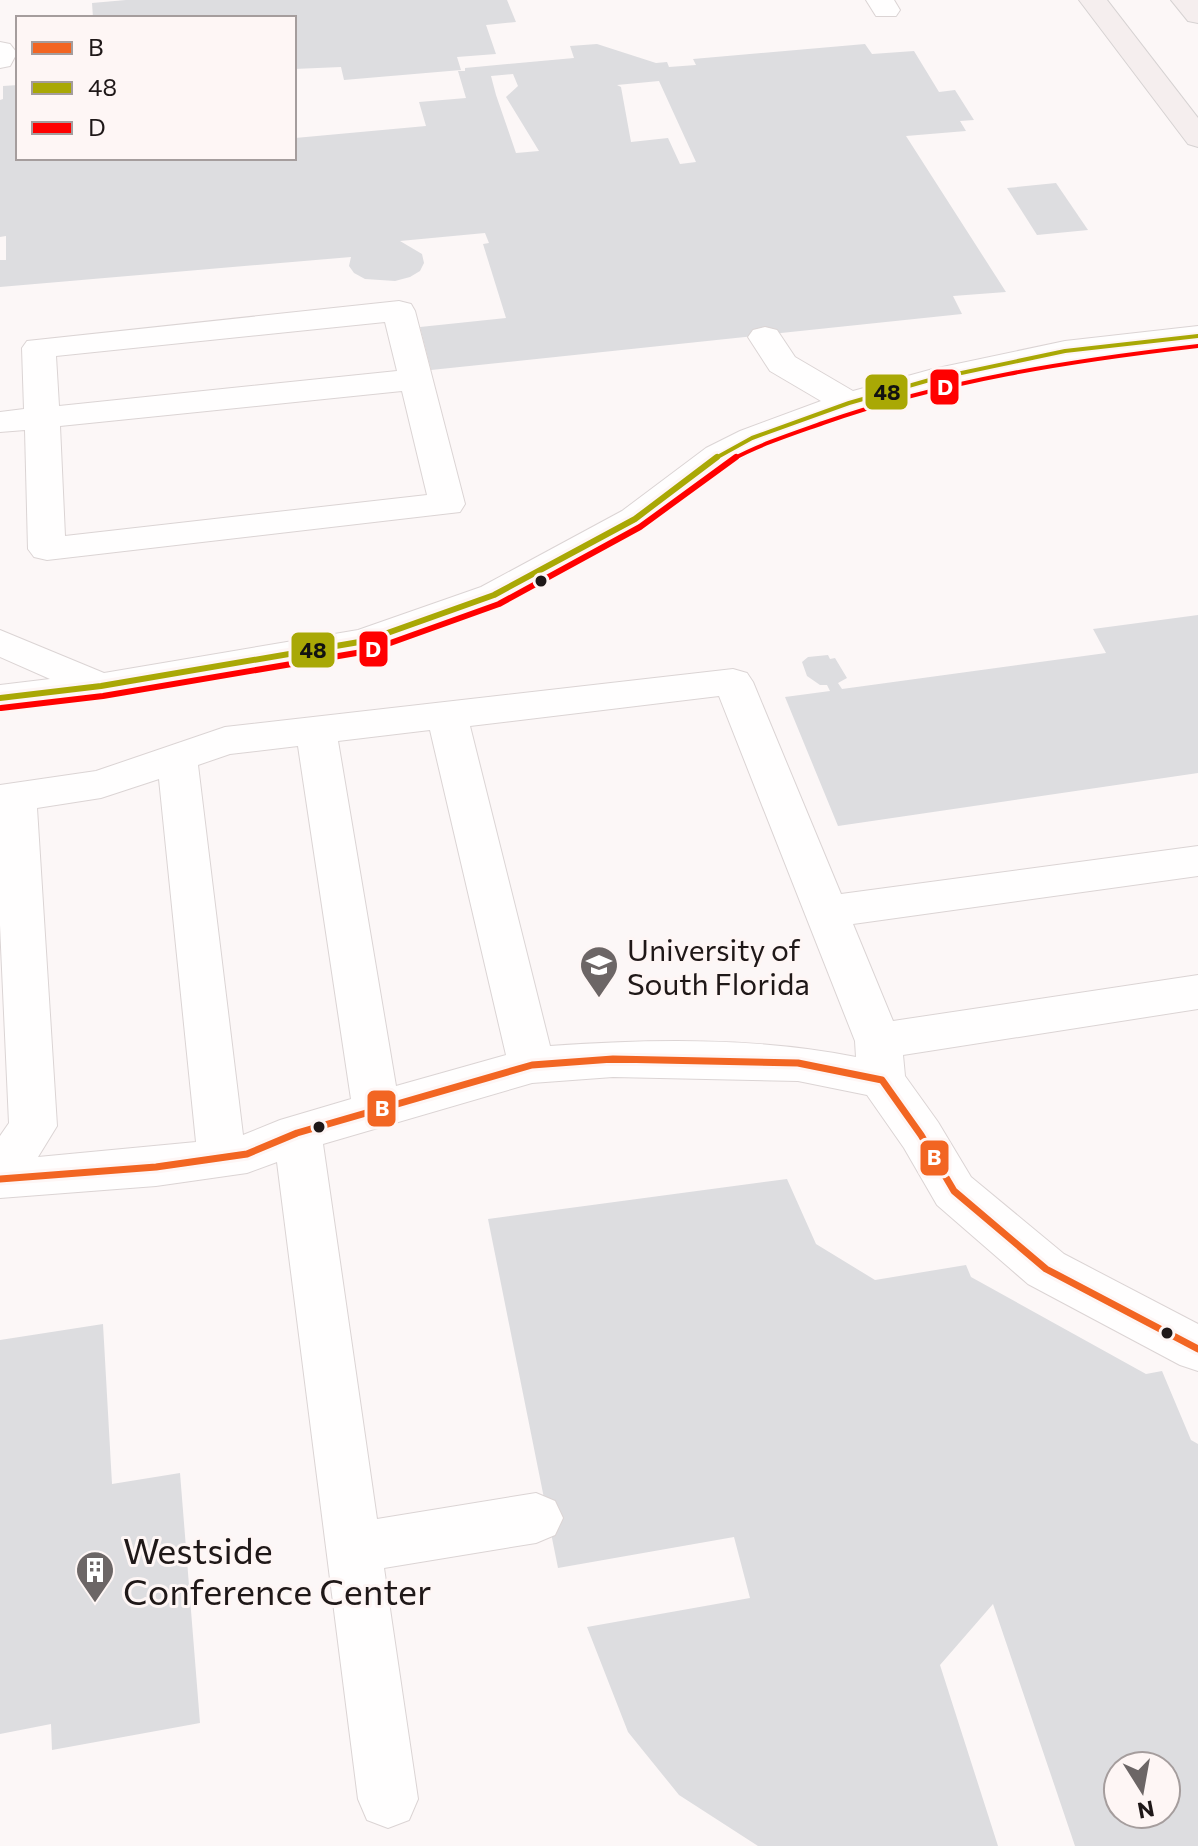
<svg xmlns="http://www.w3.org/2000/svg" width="1198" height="1846" viewBox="0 0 1198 1846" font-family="Commissioner,sans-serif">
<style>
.building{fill:#dddde0;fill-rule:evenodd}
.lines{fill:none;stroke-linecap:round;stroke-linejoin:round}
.minor-casing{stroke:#dbd4d4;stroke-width:2}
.major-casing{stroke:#d6d2d2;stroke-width:2}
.minor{fill:#fffefe;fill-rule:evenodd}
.major{fill:#f5eeee;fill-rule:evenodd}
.bus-1-far1-casing{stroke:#fef6f5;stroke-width:12}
.bus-1-casing{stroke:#fef6f5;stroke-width:13}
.bus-2-far1-casing{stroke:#fef6f5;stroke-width:8}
.bus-2-casing{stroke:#fef6f5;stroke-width:12}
.bus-3-far1-casing{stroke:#fef6f5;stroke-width:8}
.bus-3-casing{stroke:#fef6f5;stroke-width:12}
.bus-1-far1{stroke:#f26522;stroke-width:6}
.bus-1{stroke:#f26522;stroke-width:7}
.bus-2-far1{stroke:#a9a805;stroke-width:4}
.bus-2{stroke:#a9a805;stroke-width:6}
.bus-3-far1{stroke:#f00;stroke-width:4}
.bus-3{stroke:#f00;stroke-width:6}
.bus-dot{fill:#1f1818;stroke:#fef6f5;stroke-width:3}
.labels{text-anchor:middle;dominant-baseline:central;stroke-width:6;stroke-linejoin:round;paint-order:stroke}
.poi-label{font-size:30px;fill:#1f1818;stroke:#fef6f5;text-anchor:start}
.near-poi-label{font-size:36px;fill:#1f1818;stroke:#fef6f5;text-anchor:start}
.line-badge{stroke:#fef6f5;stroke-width:3}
.badge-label{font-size:22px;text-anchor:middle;font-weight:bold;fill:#fff}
.pale-badge-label{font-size:22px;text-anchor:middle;font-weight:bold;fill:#111}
</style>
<rect width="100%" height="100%" fill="#fcf7f7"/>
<g class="building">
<path d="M126,0H507L516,22L486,25L496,54L457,57L461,70L344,80L341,67L294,69V18H93L92,3Z"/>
<path d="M597,44L656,63L667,62L669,67L696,65L693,59L865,44L872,54L914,51L939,92L955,90L974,120L960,121L966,131L906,136L1006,292L953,296L962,314L431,370L420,327L506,318L483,244L489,243L485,233L400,241L422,254L424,263L420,271L410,277L395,281L365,279L354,273L349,266L351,257L0,287V260H6V236L0,237V100L3,99V86L18,85V158H294L295,138L426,126L419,102L466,98L458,71H465V68L574,58L570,46ZM513,74L518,86L506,97L539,151L516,153L496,95L491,76ZM659,81L696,162L680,164L668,138L631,142L621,87L617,85Z"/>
<path d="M1056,183L1088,230L1037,235L1007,188Z"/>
<path d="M1198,615V773L838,826L785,697L830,691L827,685H820L807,676L802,662L808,657L828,655L830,659L835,658L847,678L838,683L842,689L1106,653L1093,629Z"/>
<path d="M787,1179L816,1244L875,1280L966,1265L971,1277L1146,1374L1162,1371L1191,1440L1198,1444V1846H1075L993,1604L940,1665L998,1846H758L679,1795L628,1732L587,1627L750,1598L734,1537L558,1568L488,1219ZM1118,1766H1166V1814H1118Z"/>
<path d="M103,1324L112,1484L180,1473L200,1723L52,1750L51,1724L0,1734V1340Z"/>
</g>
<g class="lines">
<defs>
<g id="minor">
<path d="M866,0H894L900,10L896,16H876Z"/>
<path d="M0,42L10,44L17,53L10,66L0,68Z"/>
<path d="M399,301L411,304L415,311L465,504L460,512L47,560L34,557L28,549L25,430L0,432V412L24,409L22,348L27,341ZM385,322L397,371L59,406L56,356ZM402,391L427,495L65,536L60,426Z"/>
<path d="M1198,326V346L1065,361L939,388L861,410L764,445L732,464L648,527L507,603L379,650L101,699L0,711V685L50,679L0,657V630L104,673L358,630L481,587L622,511L706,448L740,431L821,401L770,371L748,337L753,330L765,327L777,330L795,357L853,391L933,369L1065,341Z"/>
<path d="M733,669L747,673L753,682L841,894L1198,846V876L853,924L893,1021L1198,975V1009L903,1055L905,1076L938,1122L971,1177L1064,1254L1198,1324V1371L1180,1365L1028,1284L937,1205L904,1148L867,1095L798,1081L613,1077L532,1083L323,1144L377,1519L536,1493L555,1501L563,1518L555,1535L536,1543L384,1568L418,1799L409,1820L388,1828L367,1820L358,1799L277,1162L247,1173L156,1186L0,1198V1136L9,1123L0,925V785L96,771L225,727ZM719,696L855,1041L856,1057C757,1037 651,1039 550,1046L470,726ZM430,730L506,1055L396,1086L338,741ZM298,746L351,1099L280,1120L243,1135L198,765L230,754ZM159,779L196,1142L38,1157L57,1126L37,808L101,798Z"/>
</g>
<g id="major">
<path d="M1079,0H1107L1198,118V147L1188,144Z"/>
<path d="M1171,0H1198V23L1188,21Z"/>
</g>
</defs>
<use href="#minor" class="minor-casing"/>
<use href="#major" class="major-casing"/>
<use href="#minor" class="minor"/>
<use href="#major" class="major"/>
<defs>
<path id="bus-1-far1" d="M598,1060H665"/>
<path id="bus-1" d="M0,1179L156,1167L247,1154L297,1133L532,1065L613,1059L798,1063L882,1080L921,1135L954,1191L1046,1269L1198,1349"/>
<path id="bus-2-far1" d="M714,459L752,438L849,403L933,379L1065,351L1198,336"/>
<path id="bus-2" d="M0,698L101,686L365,641L494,595L635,519L717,457"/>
<path id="bus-3-far1" d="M733,459C761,444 792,434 823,423C946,380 1069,361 1198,346"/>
<path id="bus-3" d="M1,708L103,696L368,651L499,604L640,527L736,457"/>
</defs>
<use href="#bus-1-far1" class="bus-1-far1-casing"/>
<use href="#bus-1" class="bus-1-casing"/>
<use href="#bus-2-far1" class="bus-2-far1-casing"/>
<use href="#bus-2" class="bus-2-casing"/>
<use href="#bus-3-far1" class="bus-3-far1-casing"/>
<use href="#bus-3" class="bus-3-casing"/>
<use href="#bus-1-far1" class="bus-1-far1"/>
<use href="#bus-1" class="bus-1"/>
<use href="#bus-2-far1" class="bus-2-far1"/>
<use href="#bus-2" class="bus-2"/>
<use href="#bus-3-far1" class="bus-3-far1"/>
<use href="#bus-3" class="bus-3"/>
</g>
<defs>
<symbol id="university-pin" viewBox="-11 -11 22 30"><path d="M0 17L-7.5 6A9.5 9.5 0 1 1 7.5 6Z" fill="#6c6666" stroke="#fef6f5"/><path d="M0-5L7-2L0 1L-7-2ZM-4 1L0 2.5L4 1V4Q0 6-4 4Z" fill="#fff"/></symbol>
<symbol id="building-pin" viewBox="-11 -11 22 30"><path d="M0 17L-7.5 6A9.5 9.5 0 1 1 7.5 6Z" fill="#6c6666" stroke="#fef6f5"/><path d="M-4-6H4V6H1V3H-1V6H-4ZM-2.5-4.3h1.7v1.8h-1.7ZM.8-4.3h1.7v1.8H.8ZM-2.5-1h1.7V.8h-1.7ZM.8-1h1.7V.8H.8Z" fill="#fff"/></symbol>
</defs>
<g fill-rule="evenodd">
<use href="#university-pin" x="577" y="943" width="44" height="60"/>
<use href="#building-pin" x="73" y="1548" width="44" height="60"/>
</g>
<g class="bus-dot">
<circle cx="541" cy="581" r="7"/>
<circle cx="319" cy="1127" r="7"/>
<circle cx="1167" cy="1333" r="7"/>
</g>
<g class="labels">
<g class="poi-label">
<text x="627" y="948">University of<tspan x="627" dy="34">South Florida</tspan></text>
</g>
<g class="near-poi-label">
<text x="123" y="1549">Westside<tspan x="123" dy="41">Conference Center</tspan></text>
</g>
</g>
<g class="line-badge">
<rect x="929" y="368" width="31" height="38" rx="8" fill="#f00"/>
<rect x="864" y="373" width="45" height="38" rx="8" fill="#a9a805"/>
<rect x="358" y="630" width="31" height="38" rx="8" fill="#f00"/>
<rect x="290" y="631" width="46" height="38" rx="8" fill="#a9a805"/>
<rect x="366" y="1089" width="31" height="39" rx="8" fill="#f26522"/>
<rect x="919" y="1139" width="31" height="38" rx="8" fill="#f26522"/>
</g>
<g class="badge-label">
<text x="945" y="395">D</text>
<text x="373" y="657">D</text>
<text x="382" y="1116">B</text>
<text x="934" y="1165">B</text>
</g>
<g class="pale-badge-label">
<text x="887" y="400">48</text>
<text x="313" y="658">48</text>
</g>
<rect x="16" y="16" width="280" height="144" fill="#fef6f5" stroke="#a59d9d" stroke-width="2"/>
<rect x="32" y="42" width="40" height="12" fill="#f26522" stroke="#a59d9d" stroke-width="2"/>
<text x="88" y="56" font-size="24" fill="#1f1818">B</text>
<rect x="32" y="82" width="40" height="12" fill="#a9a805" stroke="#a59d9d" stroke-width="2"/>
<text x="88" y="96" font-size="24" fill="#1f1818">48</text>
<rect x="32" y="122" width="40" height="12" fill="#ff0000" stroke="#a59d9d" stroke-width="2"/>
<text x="88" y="136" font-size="24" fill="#1f1818">D</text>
<g transform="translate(1142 1790) rotate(169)"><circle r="38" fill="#fef6f5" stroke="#a59d9d" stroke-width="2"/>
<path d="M0-6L14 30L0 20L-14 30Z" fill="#6c6666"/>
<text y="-12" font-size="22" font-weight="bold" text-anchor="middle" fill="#1f1818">N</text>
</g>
</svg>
